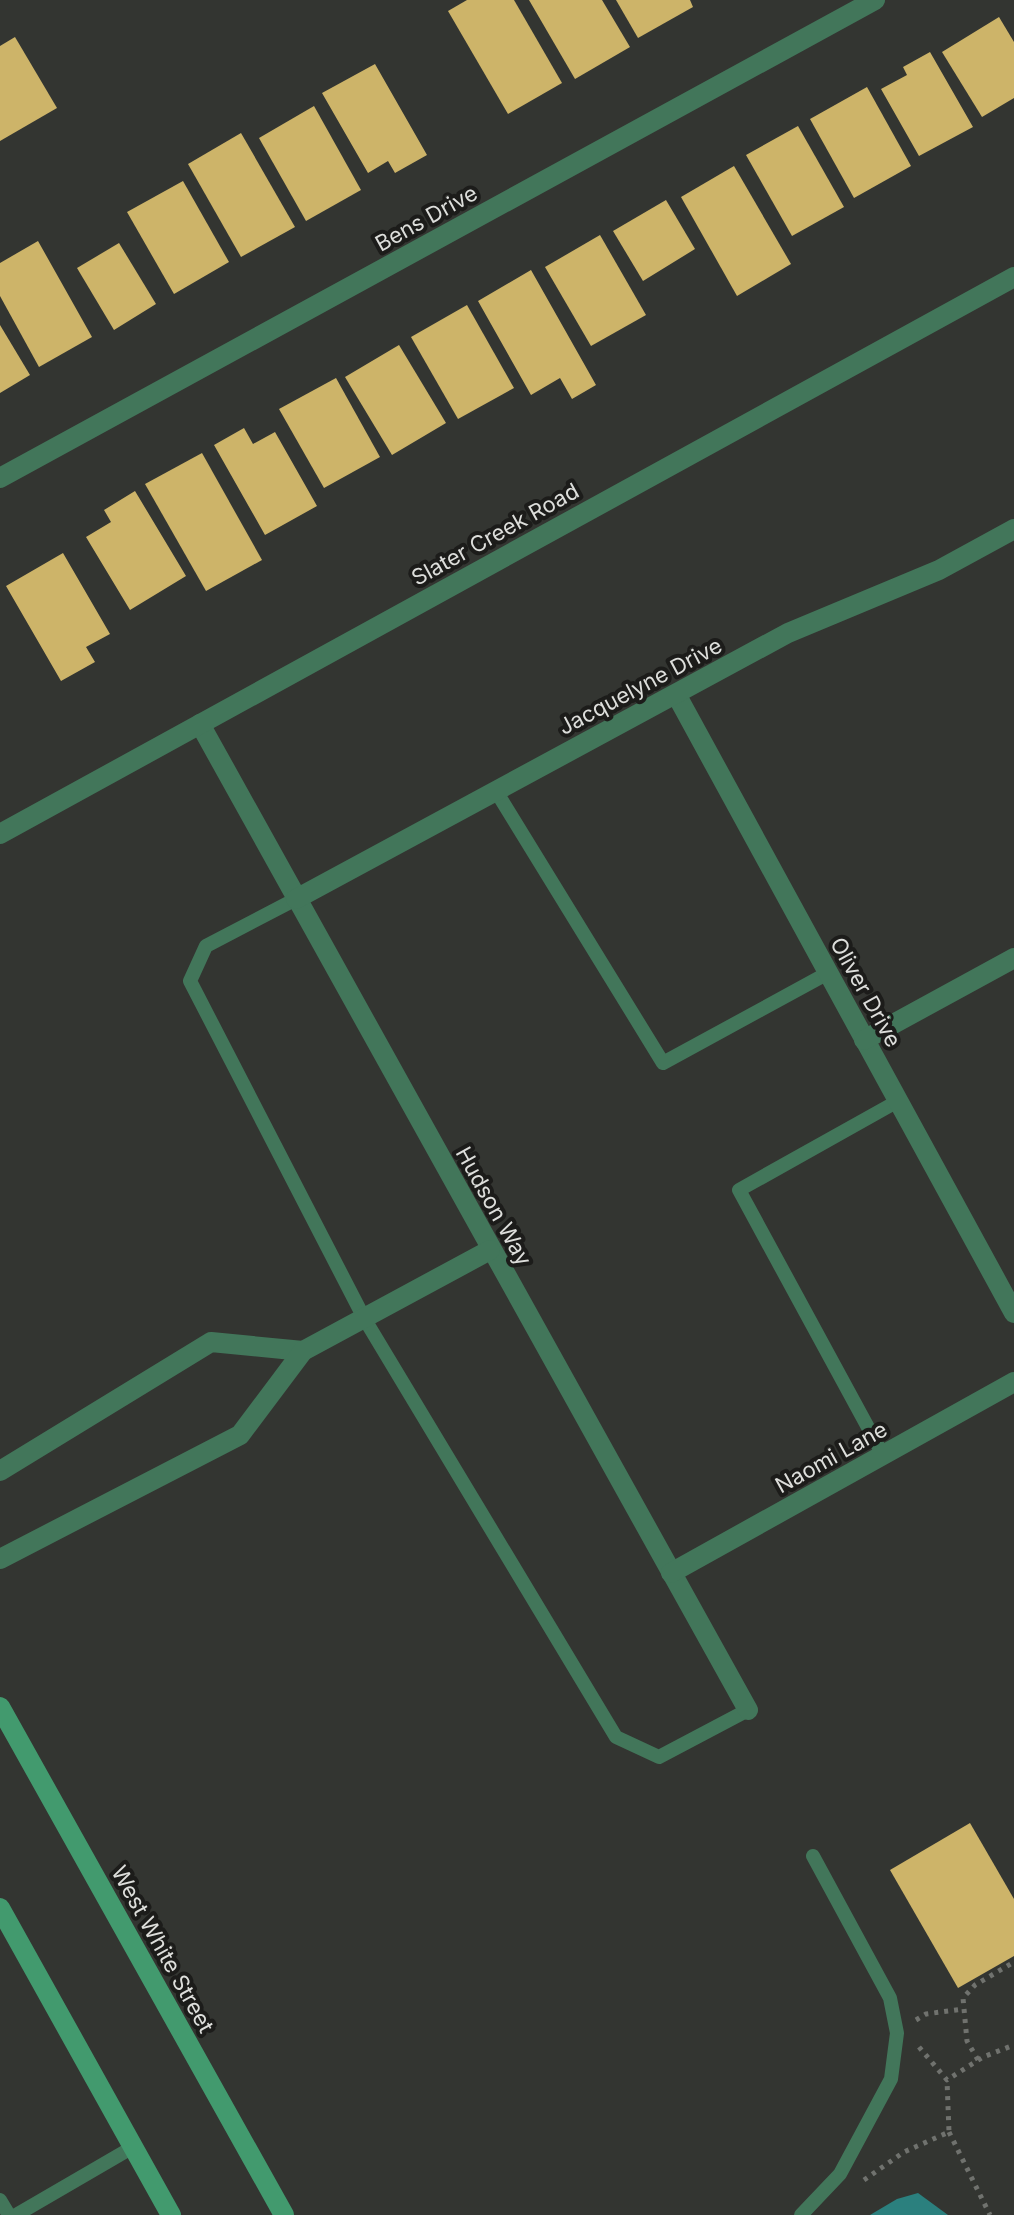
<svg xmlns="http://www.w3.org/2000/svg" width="1014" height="2215" viewBox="0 0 1014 2215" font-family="Inter,sans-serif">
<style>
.water{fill:#2b807e}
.building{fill:#cdb469}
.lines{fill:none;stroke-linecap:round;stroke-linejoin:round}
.path{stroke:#70726e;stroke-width:5;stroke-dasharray:4 6;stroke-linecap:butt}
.lane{stroke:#42765a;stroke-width:14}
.street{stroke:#42765a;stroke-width:20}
.secondary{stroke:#429a6e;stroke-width:20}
.labels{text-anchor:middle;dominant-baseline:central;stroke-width:8;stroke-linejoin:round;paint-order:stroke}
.street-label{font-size:22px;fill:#dddedb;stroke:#1c1c1a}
</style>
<rect width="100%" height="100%" fill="#333531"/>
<path class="water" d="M918,2193L948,2215H870L897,2199Z"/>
<g class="building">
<path d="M467,0H514L562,83L508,114L448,11Z"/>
<path d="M529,0H602L630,47L575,79Z"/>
<path d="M616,0H690L693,7L638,38Z"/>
<path d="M999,17L1014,42V98L982,117L942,52Z"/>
<path d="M15,37L57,108L0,141V46Z"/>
<path d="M930,52L973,127L919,156L881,89L907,75L903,67Z"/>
<path d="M375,64L427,155L395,173L388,161L368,173L322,93Z"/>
<path d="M867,87L911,166L854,198L810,119Z"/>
<path d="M314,106L361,190L306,221L259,138Z"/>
<path d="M798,126L844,207L792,236L746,155Z"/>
<path d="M241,133L295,227L241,257L188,164Z"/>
<path d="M734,166L791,264L737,296L681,197Z"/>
<path d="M183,181L229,262L174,294L127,212Z"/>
<path d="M666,200L695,249L643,281L613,231Z"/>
<path d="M600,235L646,315L591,346L545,267Z"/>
<path d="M38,241L92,337L39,367L0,296V263Z"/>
<path d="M119,243L156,304L114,330L77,268Z"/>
<path d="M531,270L596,385L572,399L560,378L531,395L478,301Z"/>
<path d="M467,305L514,388L458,419L411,337Z"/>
<path d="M0,325L30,375L0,393Z"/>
<path d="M399,345L446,423L392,455L345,377Z"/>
<path d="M336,378L380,457L324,488L279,409Z"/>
<path d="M244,428L253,444L275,432L317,506L265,535L214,445Z"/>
<path d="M202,453L262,560L206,591L145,484Z"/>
<path d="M135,491L186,576L130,610L86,537L111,522L104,510Z"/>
<path d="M63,553L110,634L86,647L95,662L61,681L6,586Z"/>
<path d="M970,1823L1014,1899V1956L958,1988L890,1870Z"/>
</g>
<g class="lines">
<g class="path">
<path d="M916,2020L926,2014L963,2009"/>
<path d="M919,2047L947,2080L983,2057L1014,2045"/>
<path d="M978,2060L967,2041L963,1998L975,1985L1014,1962"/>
<path d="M949,2132L990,2215"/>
<path d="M864,2180L904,2152L949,2132L947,2080"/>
</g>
<g class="lane">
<path d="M496,791L663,1063L828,973"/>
<path d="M296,899L206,946L190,981L364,1318L616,1737L659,1757L748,1710"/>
<path d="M883,1455L739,1190L898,1101"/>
<path d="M0,2200L9,2215"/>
<path d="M16,2215L133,2147"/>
<path d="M801,2215L840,2174L891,2079L897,2033L890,1998L813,1856"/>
</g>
<g class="street">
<path d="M0,478L875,0"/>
<path d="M676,694L1014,1313"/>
<path d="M200,724L748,1710"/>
<path d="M0,834L1014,277"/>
<path d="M296,899L788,633L939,570L1014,529"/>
<path d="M864,1040L1014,958"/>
<path d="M0,1471L211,1342L303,1351"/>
<path d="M0,1559L240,1435L303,1351L490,1250"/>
<path d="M671,1573L1014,1382"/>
</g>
<g class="secondary">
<path d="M0,1707L284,2215"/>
<path d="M0,1908L171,2215"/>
</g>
</g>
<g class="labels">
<g class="street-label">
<text transform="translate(426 218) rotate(-29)">Bens Drive</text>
<text transform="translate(495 534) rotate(-29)">Slater Creek Road</text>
<text transform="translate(640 686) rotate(-28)">Jacquelyne Drive</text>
<text transform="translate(866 992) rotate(61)">Oliver Drive</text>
<text transform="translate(494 1206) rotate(61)">Hudson Way</text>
<text transform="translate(831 1457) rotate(-29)">Naomi Lane</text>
<text transform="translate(163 1949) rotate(61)">West White Street</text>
</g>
</g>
</svg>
